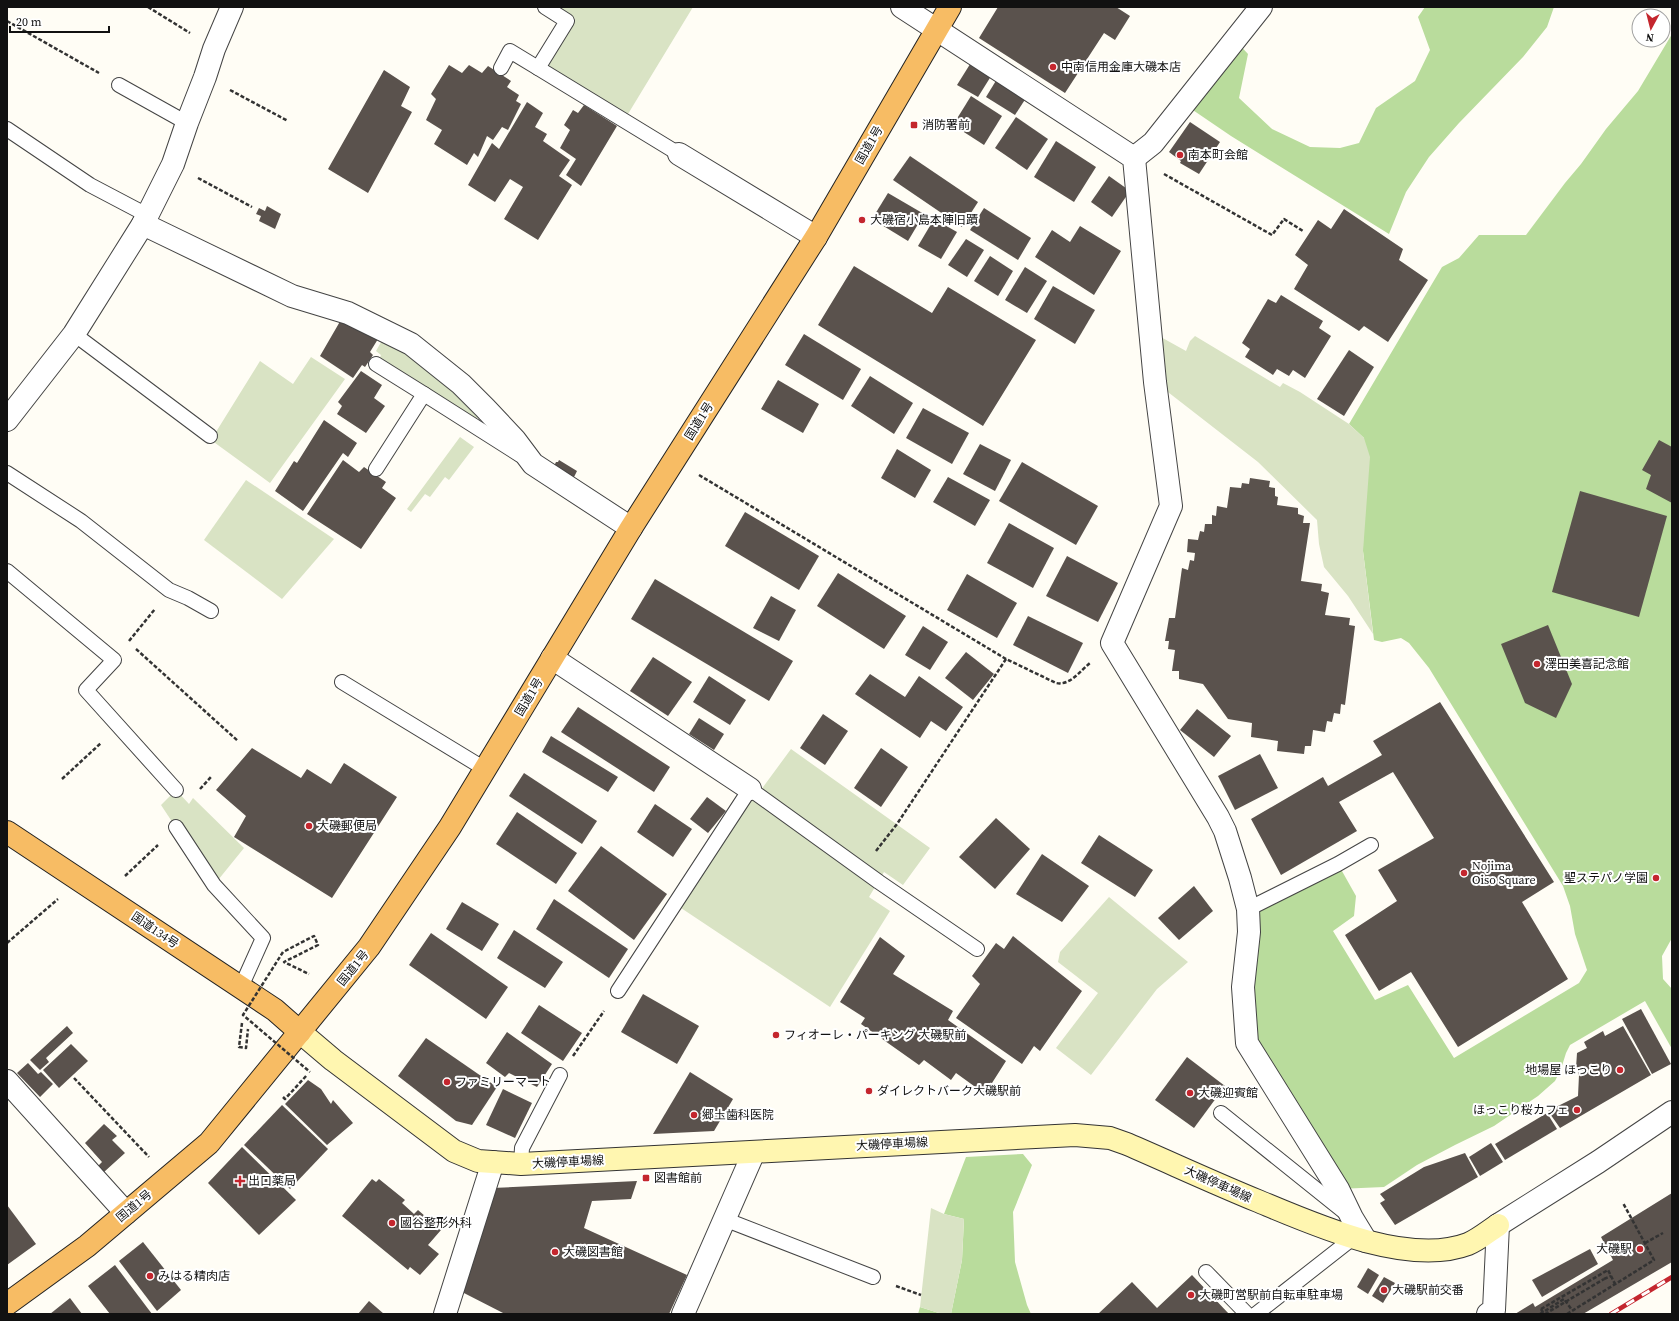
<svg xmlns="http://www.w3.org/2000/svg" width="1679" height="1321" viewBox="0 0 1679 1321" font-family="'Source Serif 4','Noto Sans JP',serif">
<style>
.forest{fill:#b9dc9c}
.cemetery{fill:#d9e3c4}
.building{fill:#5a524d}
.lines{fill:none;stroke-linecap:round;stroke-linejoin:round}
.service-casing{stroke:#444;stroke-width:16}
.minor-casing{stroke:#444;stroke-width:24}
.tertiary-casing{stroke:#444;stroke-width:24}
.secondary-casing{stroke:#333;stroke-width:24}
.trunk-casing{stroke:#222;stroke-width:24}
.path{stroke:#333;stroke-width:2.5;stroke-dasharray:4 2;stroke-linecap:butt}
.service{stroke:#fff;stroke-width:14}
.minor{stroke:#fff;stroke-width:22}
.tertiary{stroke:#fff;stroke-width:22}
.secondary{stroke:#fff6b0;stroke-width:22}
.trunk{stroke:#f7bc64;stroke-width:22}
.rail-casing{stroke:#c4262e;stroke-width:4.5}
.rail{stroke:#fff;stroke-width:3;stroke-dasharray:9;stroke-linecap:butt}
.path-bridge{stroke:#333;stroke-width:2.5;stroke-dasharray:4 2;stroke-linecap:butt}
.poi-dot{fill:#c4262e;stroke:#fff;stroke-width:1.5}
.labels{text-anchor:middle;dominant-baseline:central;stroke-width:4;stroke-linejoin:round;paint-order:stroke}
.poi-label{font-size:12px;fill:#111;stroke:#fff;text-anchor:start}
.street-label{font-size:12px;fill:#111;stroke:#fff}
</style>
<rect width="100%" height="100%" fill="#fffdf5"/>
<g class="forest">
<path d="M1425,7H1554L1547,27L1523,57L1459,123L1429,157L1406,192L1389,234L1231,136L1184,104L1235,40L1248,54L1239,98L1272,129L1310,147L1340,148L1359,143L1376,108L1415,81L1430,50L1418,17Z"/>
<path d="M1672,34V938L1662,956L1663,979L1672,989V1049L1645,1001L1570,1045L1566,1053L1561,1069L1555,1081L1538,1096L1494,1126L1455,1145L1417,1165L1384,1187L1338,1189L1247,1043L1248,909L1338,864L1356,896L1354,916L1333,931L1375,1000L1408,985L1454,1058L1579,983L1587,970L1575,934L1570,906L1563,886L1429,668L1409,643L1401,638L1382,642L1374,640L1363,551L1364,438L1349,424L1442,267L1459,258L1479,235H1526L1565,183L1581,164L1606,129L1638,91Z"/>
<path d="M1023,1154L1032,1165L1013,1212L1015,1262L1027,1305L1031,1314H951L962,1260L964,1219L944,1214L966,1157Z"/>
<path d="M920,1307L942,1314H918Z"/>
</g>
<g class="cemetery">
<path d="M557,7H693L628,114L547,66L575,19Z"/>
<path d="M1150,331L1186,351L1190,341L1195,336L1280,387L1283,383L1300,392L1349,424L1364,438L1370,457L1363,551L1373,634L1348,596L1324,567L1319,544L1317,520L1258,462L1155,382Z"/>
<path d="M384,337L482,411L475,421L379,360L381,355L376,351Z"/>
<path d="M311,357L345,379L270,483L211,440L260,361L293,384Z"/>
<path d="M460,437L474,447L449,480L445,477L430,497L425,494L411,512L407,509Z"/>
<path d="M246,480L334,539L282,599L204,540Z"/>
<path d="M791,749L930,848L903,885L884,872L869,897L890,911L830,1007L675,904L750,789L758,794Z"/>
<path d="M176,790L189,804L193,798L244,848L214,885L161,805Z"/>
<path d="M1109,897L1188,962L1157,989L1091,1075L1056,1048L1098,993L1058,962L1060,952Z"/>
<path d="M931,1208L944,1214L964,1219L962,1260L951,1314H942L920,1307Z"/>
</g>
<g class="building">
<path d="M998,7H1116L1130,16L1115,40L1104,33L1065,93L979,38Z"/>
<path d="M972,61L993,73L978,97L957,85Z"/>
<path d="M449,65L462,73L469,65L482,73L488,66L511,81L507,87L519,95L516,101L521,104L508,130L502,127L493,140L487,136L478,157L474,153L467,165L434,144L442,130L426,120L436,99L431,94Z"/>
<path d="M384,70L410,87L401,106L412,112L368,193L328,169Z"/>
<path d="M997,79L1026,98L1015,115L986,97Z"/>
<path d="M971,96L1002,116L984,145L953,125Z"/>
<path d="M527,102L543,113L535,127L547,134L543,141L570,160L559,176L572,185L538,240L504,219L523,187L510,179L495,202L468,185L492,143L499,149Z"/>
<path d="M584,105L617,126L581,186L566,175L576,159L560,148L570,130L564,125L573,110L578,113Z"/>
<path d="M1016,117L1048,139L1027,170L995,148Z"/>
<path d="M1190,122L1220,142L1199,174L1180,163L1181,161L1169,152Z"/>
<path d="M1056,141L1096,167L1074,202L1034,177Z"/>
<path d="M910,156L978,202L962,227L893,180Z"/>
<path d="M1109,176L1130,191L1112,217L1091,202Z"/>
<path d="M888,193L924,214L908,241L872,219Z"/>
<path d="M267,206L281,214L275,229L259,221L261,216L256,214L259,208L265,211Z"/>
<path d="M984,208L1031,238L1018,260L970,230Z"/>
<path d="M1344,209L1403,249L1399,260L1428,280L1388,342L1364,326L1359,331L1294,289L1308,265L1295,255L1318,220L1331,229Z"/>
<path d="M934,219L957,232L941,259L918,246Z"/>
<path d="M1080,226L1121,251L1094,295L1035,257L1052,230L1070,242Z"/>
<path d="M966,239L984,250L967,277L948,265Z"/>
<path d="M990,256L1013,271L998,296L974,281Z"/>
<path d="M854,266L932,313L948,287L1036,340L983,426L818,325Z"/>
<path d="M1025,267L1047,281L1027,313L1005,300Z"/>
<path d="M1053,286L1095,310L1075,344L1034,319Z"/>
<path d="M1281,295L1323,321L1319,328L1331,336L1305,378L1293,370L1289,376L1277,369L1273,375L1245,357L1250,349L1242,343L1268,299L1276,303Z"/>
<path d="M342,318L378,339L370,352L373,355L365,367L362,365L353,378L320,356Z"/>
<path d="M804,334L861,369L843,400L785,365Z"/>
<path d="M1349,350L1374,367L1344,416L1317,399Z"/>
<path d="M361,371L382,385L374,398L385,406L366,433L337,414L342,406L338,402Z"/>
<path d="M870,376L913,403L894,434L851,406Z"/>
<path d="M778,380L819,404L803,433L761,409Z"/>
<path d="M923,408L969,433L952,464L906,438Z"/>
<path d="M324,420L357,443L348,457L343,453L303,511L275,491L294,461L297,463Z"/>
<path d="M1659,440L1672,447V503L1646,489L1651,475L1642,470Z"/>
<path d="M980,444L1011,460L995,491L963,474Z"/>
<path d="M897,449L931,470L915,498L881,478Z"/>
<path d="M343,460L359,472L364,467L386,482L382,488L396,498L361,549L307,514Z"/>
<path d="M559,460L577,471L572,481L554,466L556,462H558Z"/>
<path d="M1022,462L1098,506L1076,545L999,501Z"/>
<path d="M948,477L990,500L975,526L933,502Z"/>
<path d="M1250,478L1270,481L1269,487L1275,488V496L1278,497L1277,505L1298,508V514L1304,516L1303,523H1310L1301,581L1322,584L1321,591L1329,593L1325,615L1350,618L1349,625L1355,626L1345,705L1341,704L1340,714L1334,713L1332,722L1327,721L1325,732L1313,730L1311,746H1305L1304,754L1277,751L1278,741L1251,737L1252,723L1228,719L1203,684L1179,679V671H1172L1175,650L1168,649L1169,641H1165L1169,618H1175L1182,568L1188,570L1190,560L1194,561L1195,553L1187,552L1188,539L1198,540L1200,531L1204,532L1205,524H1212V515L1216,516L1217,506L1227,508L1230,487L1241,488L1242,483L1249,484Z"/>
<path d="M1580,491L1667,516L1639,617L1552,592Z"/>
<path d="M745,512L819,556L799,590L725,546Z"/>
<path d="M1009,523L1054,548L1033,588L987,563Z"/>
<path d="M1067,556L1118,583L1098,622L1046,596Z"/>
<path d="M838,573L906,616L884,649L817,606Z"/>
<path d="M967,574L1017,603L997,638L947,610Z"/>
<path d="M655,579L793,661L769,701L631,619Z"/>
<path d="M771,596L796,610L779,641L753,628Z"/>
<path d="M1028,616L1083,643L1068,673L1013,645Z"/>
<path d="M1548,625L1572,684L1556,718L1525,703L1501,644Z"/>
<path d="M923,626L948,642L930,670L905,655Z"/>
<path d="M966,652L994,674L973,700L945,678Z"/>
<path d="M653,657L692,682L668,716L630,691Z"/>
<path d="M870,674L905,697L919,676L963,707L946,731L931,721L920,738L855,694Z"/>
<path d="M709,676L746,700L730,725L693,702Z"/>
<path d="M1440,702L1554,882L1522,902L1568,979L1458,1047L1411,972L1379,991L1345,935L1397,901L1378,870L1434,838L1393,772L1339,802L1357,831L1281,875L1251,819L1323,777L1328,786L1382,755L1373,741Z"/>
<path d="M578,707L670,767L654,792L561,732Z"/>
<path d="M1197,709L1231,736L1214,757L1180,730Z"/>
<path d="M823,714L848,731L825,765L800,748Z"/>
<path d="M699,718L724,734L714,750L689,734Z"/>
<path d="M551,736L618,777L608,792L542,752Z"/>
<path d="M252,748L301,778L307,769L331,784L344,763L397,797L332,898L234,837L246,816L216,790Z"/>
<path d="M881,748L908,767L881,807L854,788Z"/>
<path d="M1260,754L1278,788L1235,810L1218,776Z"/>
<path d="M524,773L597,821L582,844L509,796Z"/>
<path d="M707,797L726,811L708,833L690,819Z"/>
<path d="M655,804L692,829L673,857L637,832Z"/>
<path d="M517,812L577,853L556,884L496,844Z"/>
<path d="M996,818L1030,849L995,889L959,857Z"/>
<path d="M1099,835L1153,870L1135,897L1081,863Z"/>
<path d="M601,846L667,894L634,940L568,891Z"/>
<path d="M1042,854L1089,886L1062,922L1016,894Z"/>
<path d="M1194,886L1213,911L1179,940L1158,918Z"/>
<path d="M554,899L628,949L609,978L536,929Z"/>
<path d="M462,902L499,924L482,951L446,929Z"/>
<path d="M514,930L563,962L545,988L497,958Z"/>
<path d="M431,933L508,987L486,1019L409,965Z"/>
<path d="M1013,936L1082,991L1040,1051L1034,1046L1022,1064L956,1018L980,984L972,976L996,943L1004,949Z"/>
<path d="M880,937L905,956L893,974L953,1011L948,1020L1006,1061L985,1094L956,1073L951,1080L924,1060L919,1065L861,1024L865,1018L840,1002Z"/>
<path d="M643,994L699,1026L677,1064L621,1032Z"/>
<path d="M539,1005L582,1033L563,1061L521,1033Z"/>
<path d="M1641,1009L1671,1064L1652,1074L1622,1019Z"/>
<path d="M67,1026L73,1033L46,1058L49,1062L40,1070L30,1060Z"/>
<path d="M1623,1026L1651,1075L1560,1128L1548,1111L1578,1096L1579,1075L1576,1068L1577,1053L1587,1048L1584,1042L1603,1031L1605,1036Z"/>
<path d="M507,1032L552,1064L537,1087L509,1073L505,1077L486,1063Z"/>
<path d="M426,1038L497,1087L472,1125L456,1121L398,1076Z"/>
<path d="M71,1044L88,1061L59,1088L43,1070Z"/>
<path d="M1187,1057L1225,1086L1194,1128L1155,1100Z"/>
<path d="M28,1063L38,1074L41,1072L53,1084L40,1097L17,1073Z"/>
<path d="M690,1072L733,1099L714,1131L653,1134Z"/>
<path d="M308,1080L321,1089L331,1104L333,1100L353,1123L327,1145L285,1104Z"/>
<path d="M503,1089L532,1103L515,1138L486,1125Z"/>
<path d="M282,1105L328,1149L290,1189L244,1145Z"/>
<path d="M1547,1113L1557,1129L1505,1160L1495,1144Z"/>
<path d="M104,1124L117,1136L112,1140L125,1153L104,1172L98,1166L102,1162L85,1143Z"/>
<path d="M1491,1143L1503,1162L1480,1176L1469,1157Z"/>
<path d="M242,1147L296,1200L259,1235L208,1183Z"/>
<path d="M1465,1153L1478,1177L1395,1225L1380,1203L1385,1200L1380,1194L1424,1167Z"/>
<path d="M372,1179L376,1182L379,1179L405,1200L402,1203L414,1214L418,1210L441,1230L428,1245L439,1254L420,1275L410,1267L408,1270L342,1216Z"/>
<path d="M637,1181L631,1199L592,1201L584,1228L687,1275L669,1314H505L462,1292L492,1188Z"/>
<path d="M1672,1193V1262L1583,1314H1515L1533,1303L1535,1307L1613,1260L1601,1237Z"/>
<path d="M7,1205L36,1244L7,1265Z"/>
<path d="M143,1242L181,1290L157,1311L119,1261Z"/>
<path d="M1590,1249L1598,1264L1542,1297L1532,1280Z"/>
<path d="M115,1265L152,1314H110L88,1286Z"/>
<path d="M1368,1268L1379,1275L1368,1294L1357,1287Z"/>
<path d="M1192,1275L1229,1314H1098L1132,1282L1157,1308Z"/>
<path d="M1384,1277L1395,1283L1383,1303L1372,1296Z"/>
<path d="M70,1298L82,1314H50Z"/>
<path d="M369,1301L384,1314H358Z"/>
</g>
<g class="lines">
<defs>
<g id="service">
<path d="M545,7L567,21L538,68L679,154"/>
<path d="M501,68L510,51L538,68"/>
<path d="M119,85L187,123"/>
<path d="M7,129L90,185L147,215"/>
<path d="M74,334L210,436"/>
<path d="M376,364L424,394"/>
<path d="M376,469L424,394L520,455"/>
<path d="M7,473L81,521L169,590L188,598L211,611"/>
<path d="M7,571L114,660L86,690L176,790"/>
<path d="M342,682L485,769"/>
<path d="M176,827L214,885L263,938L241,987"/>
<path d="M1248,909L1338,864L1371,845"/>
<path d="M618,991L750,789L879,882L977,949"/>
<path d="M1221,1113L1347,1214"/>
<path d="M521,1164L522,1148L560,1075"/>
<path d="M724,1219L873,1277"/>
<path d="M1206,1272L1247,1314"/>
<path d="M1256,1314L1353,1238"/>
</g>
<g id="minor">
<path d="M902,7L1134,158L1155,382L1171,506L1112,643L1218,817L1225,831L1240,878L1248,909L1249,932L1243,987L1247,1043L1338,1189L1352,1218L1366,1241"/>
<path d="M679,154L816,237"/>
<path d="M1134,158L1153,143L1261,7"/>
<path d="M143,224L292,296L348,313L411,344L461,384L485,408L515,440L533,464L631,528"/>
<path d="M7,420L74,334L143,224L173,164L187,123L205,77L214,49L232,7"/>
<path d="M552,658L750,789"/>
<path d="M7,1081L126,1213"/>
<path d="M445,1314L493,1162"/>
<path d="M683,1314L754,1152"/>
<path d="M1488,1314L1494,1310L1498,1225"/>
</g>
<path id="tertiary" d="M1498,1225L1598,1162L1672,1112"/>
<path id="secondary" d="M300,1032L333,1060L454,1151L478,1161L521,1164L1075,1135L1110,1138L1127,1144C1171,1163 1214,1183 1258,1201C1313,1224 1408,1267 1468,1244C1478,1240 1489,1231 1498,1225"/>
<g id="trunk">
<path d="M7,832L275,1010L300,1032"/>
<path d="M7,1304L87,1246L209,1143L369,947L450,827L631,528L816,237L950,7"/>
</g>
</defs>
<use href="#service" class="service-casing"/>
<use href="#minor" class="minor-casing"/>
<use href="#tertiary" class="tertiary-casing"/>
<use href="#secondary" class="secondary-casing"/>
<use href="#trunk" class="trunk-casing"/>
<g class="path">
<path d="M148,7L190,33"/>
<path d="M7,21L99,73"/>
<path d="M230,90L288,121"/>
<path d="M1164,174L1272,235L1284,219L1303,231"/>
<path d="M198,178L252,207"/>
<path d="M699,475L1006,659L1056,683C1070,686 1080,671 1090,663"/>
<path d="M129,641L155,609"/>
<path d="M136,649L238,741"/>
<path d="M62,779L101,743"/>
<path d="M200,789L211,777"/>
<path d="M876,851L897,824L1006,659"/>
<path d="M125,876L158,845"/>
<path d="M7,943L58,899"/>
<path d="M285,951L314,936L318,945L284,962L309,974"/>
<path d="M242,1023L239,1047L246,1048L248,1029"/>
<path d="M573,1056L604,1011"/>
<path d="M74,1078L149,1157"/>
<path d="M283,1097L285,1099L307,1075"/>
<path d="M1645,1243L1663,1233"/>
<path d="M1604,1279L1611,1276"/>
<path d="M896,1286L921,1295"/>
<path d="M1541,1309L1608,1270L1615,1284"/>
<path d="M1540,1314L1564,1299L1572,1310"/>
<path d="M1567,1314L1654,1260L1623,1203"/>
</g>
<use href="#service" class="service"/>
<use href="#minor" class="minor"/>
<use href="#tertiary" class="tertiary"/>
<use href="#secondary" class="secondary"/>
<use href="#trunk" class="trunk"/>
<defs>
<path id="rail" d="M1611,1314L1672,1277"/>
</defs>
<use href="#rail" class="rail-casing"/>
<use href="#rail" class="rail"/>
<g class="path-bridge">
<path d="M283,952L243,1015L310,1072"/>
<path d="M1541,1309L1544,1314"/>
<path d="M1545,1314L1604,1279"/>
</g>
</g>
<g class="poi-dot">
<circle cx="1053" cy="67" r="4"/>
<rect x="910" y="121" width="8" height="8" rx="2"/>
<circle cx="1180" cy="155" r="4"/>
<circle cx="862" cy="220" r="4"/>
<circle cx="1537" cy="664" r="4"/>
<circle cx="309" cy="826" r="4"/>
<circle cx="1464" cy="873" r="4"/>
<circle cx="1656" cy="878" r="4"/>
<circle cx="776" cy="1035" r="4"/>
<circle cx="1620" cy="1070" r="4"/>
<circle cx="447" cy="1082" r="4"/>
<circle cx="869" cy="1091" r="4"/>
<circle cx="1190" cy="1093" r="4"/>
<circle cx="1577" cy="1110" r="4"/>
<circle cx="694" cy="1115" r="4"/>
<rect x="642" y="1174" width="8" height="8" rx="2"/>
<path d="M238 1175h4v4h4v4h-4v4h-4v-4h-4v-4h4z"/>
<circle cx="392" cy="1223" r="4"/>
<circle cx="1640" cy="1249" r="4"/>
<circle cx="555" cy="1252" r="4"/>
<circle cx="150" cy="1276" r="4"/>
<circle cx="1384" cy="1290" r="4"/>
<circle cx="1191" cy="1295" r="4"/>
</g>
<g class="labels">
<g class="poi-label">
<text x="1061" y="67">中南信用金庫大磯本店</text>
<text x="922" y="125">消防署前</text>
<text x="1188" y="155">南本町会館</text>
<text x="870" y="220">大磯宿小島本陣旧蹟</text>
<text x="1545" y="664">澤田美喜記念館</text>
<text x="317" y="826">大磯郵便局</text>
<text x="1472" y="866">Nojima<tspan x="1472" dy="14">Oiso Square</tspan></text>
<text x="1648" y="878" text-anchor="end">聖ステパノ学園</text>
<text x="784" y="1035">フィオーレ・パーキング 大磯駅前</text>
<text x="1612" y="1070" text-anchor="end">地場屋 ほっこり</text>
<text x="455" y="1082">ファミリーマート</text>
<text x="877" y="1091">ダイレクトバーク大磯駅前</text>
<text x="1198" y="1093">大磯迎賓館</text>
<text x="1569" y="1110" text-anchor="end">ほっこり桜カフェ</text>
<text x="702" y="1115">郷圡歯科医院</text>
<text x="654" y="1178">図書館前</text>
<text x="248" y="1181">出口薬局</text>
<text x="400" y="1223">國谷整形外科</text>
<text x="1632" y="1249" text-anchor="end">大磯駅</text>
<text x="563" y="1252">大磯図書館</text>
<text x="158" y="1276">みはる精肉店</text>
<text x="1392" y="1290">大磯駅前交番</text>
<text x="1199" y="1295">大磯町営駅前自転車駐車場</text>
</g>
<g class="street-label">
<text transform="translate(869 145) rotate(-60)">国道1号</text>
<text transform="translate(699 421) rotate(-58)">国道1号</text>
<text transform="translate(529 697) rotate(-59)">国道1号</text>
<text transform="translate(155 930) rotate(34)">国道134号</text>
<text transform="translate(353 968) rotate(-51)">国道1号</text>
<text transform="translate(892 1144) rotate(-3)">大磯停車場線</text>
<text transform="translate(568 1162) rotate(-3)">大磯停車場線</text>
<text transform="translate(1218 1184) rotate(24)">大磯停車場線</text>
<text transform="translate(134 1206) rotate(-40)">国道1号</text>
</g>
</g>
<rect width="1679" height="1321" fill="none" stroke="#111111" stroke-width="16"/>
<g transform="translate(1651 28) rotate(187)"><circle r="19" fill="#ffffff" stroke="#a0a0a0"/>
<path d="M0-3L7 15L0 10L-7 15Z" fill="#c4262e"/>
<text y="-6" font-size="11" font-weight="bold" text-anchor="middle" fill="#111111">N</text>
</g>
<path d="M10 26v6h99v-6" fill="none" stroke="#111111" stroke-width="2"/>
<text x="16" y="26" font-size="12" fill="#111111" stroke="#ffffff" stroke-width="3" paint-order="stroke">20 m</text>
</svg>
